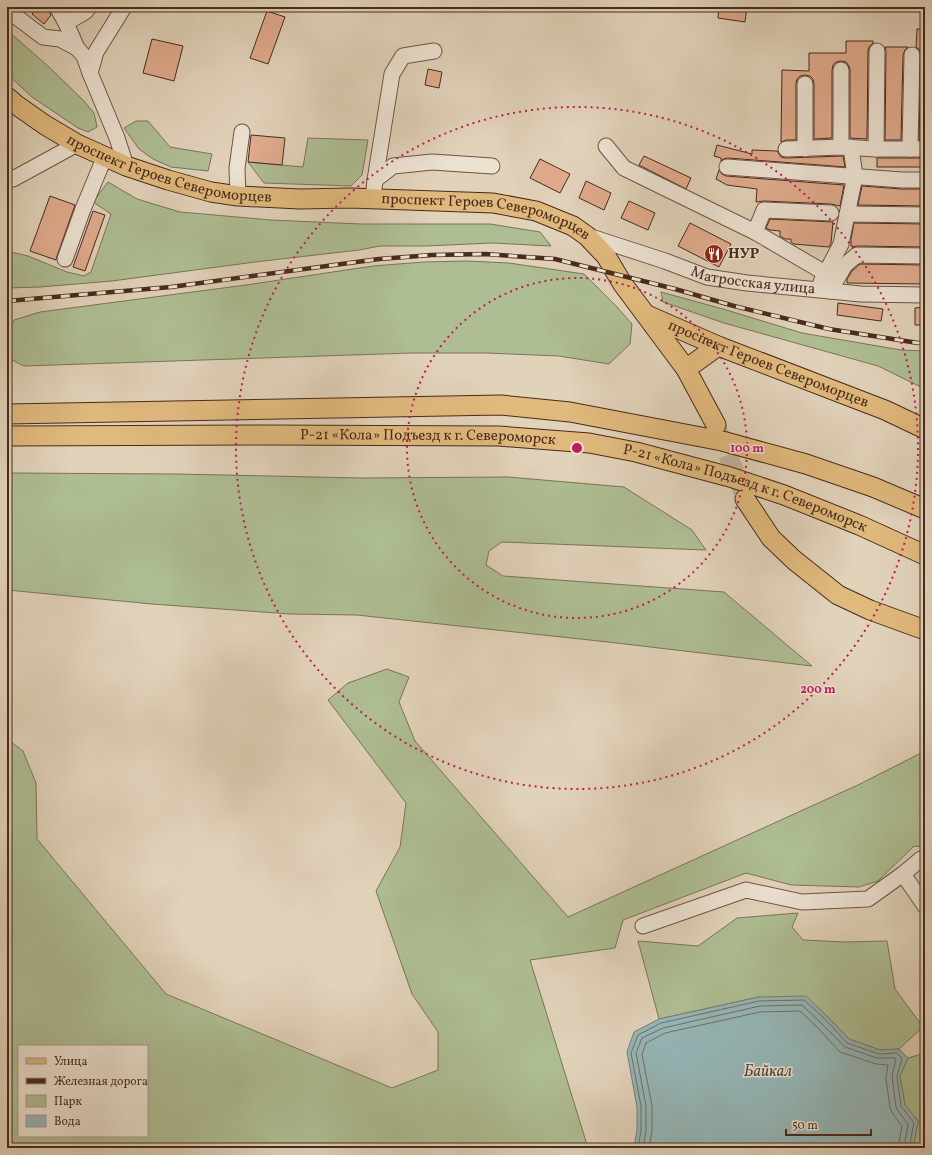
<svg xmlns="http://www.w3.org/2000/svg" width="932" height="1155" viewBox="0 0 932 1155" font-family="Vollkorn,serif">
<style>
.green{fill:#aebd93;stroke:#7c7457;fill-rule:evenodd}
.water{fill:#95b6b6;stroke:#777e78}
.lines{fill:none;stroke-linecap:round;stroke-linejoin:round}
.shore{stroke:#6f7068;stroke-width:1}
.building{fill:#e0ab8d;stroke:#492a1b}
.major-tunnel{stroke:#c3b09a;stroke-width:19;stroke-dasharray:19 10;stroke-linecap:butt}
.minor-casing{stroke:#6f5443;stroke-width:17}
.major-casing{stroke:#492a1b;stroke-width:21}
.minor{stroke:#ece2d2;stroke-width:15}
.major{stroke:#e0b97d;stroke-width:19}
.rail-casing{stroke:#492a1b;stroke-width:4.5}
.rail{stroke:#ece2d2;stroke-width:3;stroke-dasharray:9;stroke-linecap:butt}
.ring{fill:none;stroke:#c2185b;stroke-width:2;stroke-dasharray:2 4}
.labels{text-anchor:middle;dominant-baseline:central;stroke-width:3;stroke-linejoin:round;paint-order:stroke}
.street-label{font-size:15px;fill:#492a1b;stroke:#ece2d2}
.poi-label{font-size:15px;font-weight:bold;fill:#492a1b;stroke:#ece2d2;text-anchor:start}
.water-label{font-size:16px;font-style:italic;fill:#58463a;stroke:#ece2d2}
.centre{fill:#c2185b;stroke:#ece2d2;stroke-width:2}
.ring-label{font-size:12px;text-anchor:middle;font-weight:bold;fill:#c2185b;stroke:#ece2d2;stroke-width:3;stroke-linejoin:round;paint-order:stroke}
</style>
<rect width="100%" height="100%" fill="#e1d2ba"/>
<filter id="stains"><feTurbulence type="fractalNoise" baseFrequency=".005" numOctaves="4"/><feColorMatrix values="0 0 0 0 .2 0 0 0 0 .09 0 0 0 0 .02 0 0 0 .5 -.17"/></filter>
<radialGradient id="worn" r=".72"><stop offset=".6" stop-color="#630" stop-opacity="0"/><stop offset="1" stop-color="#630" stop-opacity=".3"/></radialGradient>
<g class="green">
<path d="M7,30L49,67L83,100L94,113L97,127L88,132L78,128L32,97L7,74Z"/>
<path d="M136,121H148L170,147L212,154L208,171L171,167L153,159L139,149L124,128Z"/>
<path d="M308,138L368,140L362,175L351,186L264,183L248,162L303,167Z"/>
<path d="M108,182L137,199L180,212L271,220L361,224H490L540,232L551,246L492,243L426,246H380L359,250L255,262L112,281L40,287L7,288V251L28,256L67,272L84,276L91,272L111,214L93,202Z"/>
<path d="M467,261L509,263L584,274L617,307L632,324L630,344L609,364L559,356L486,353H412L24,366L12,360L7,352V334L14,320L40,312L246,285L373,266L424,262Z"/>
<path d="M661,292L723,309L802,333L901,350L925,351V389L878,366L724,323L663,302Z"/>
<path d="M7,473L177,474L361,478L508,477L624,487L692,530L706,550L502,542L489,551L486,565L503,576L724,592L812,666L608,642L357,615L290,614L152,604L7,590Z"/>
<path d="M387,669L409,677L399,702L415,741L568,917L860,784L925,751V847L914,846L878,881L859,887L791,885L746,873L623,920L615,948L530,960L588,1148H7V739L23,751L36,783L37,839L166,994L392,1088L438,1070V1032L412,994L376,891L400,847L406,803L328,700L348,683ZM19,1046H147V1136H19Z"/>
<path d="M798,913L792,927L803,940L844,942L887,941L895,989L923,1027L899,1049L880,1050L849,1039L827,1016L759,997L659,1019L638,941L698,946L737,918Z"/>
<path d="M925,1053V1148H913L918,1121L905,1105L900,1076L908,1058Z"/>
</g>
<path class="water" d="M806,996L827,1016L849,1039L880,1050L899,1049L908,1058L900,1076L905,1105L918,1121L913,1148H634L637,1130V1107L627,1052L634,1032L659,1019L759,997Z"/>
<g class="lines">
<g class="shore">
<path d="M638,1148L641,1131V1106L631,1053L638,1035L661,1023L759,1001L804,1000L824,1018L847,1043L879,1054L897,1053L902,1058L897,1076L901,1106L914,1123L909,1148"/>
<path d="M643,1148L646,1131V1106L636,1053L642,1038L663,1028L760,1006L802,1005L820,1022L845,1047L877,1058H895L896,1059L892,1076L896,1107L898,1111L908,1124L904,1148"/>
<path d="M649,1148L652,1131V1106L642,1054L646,1043L665,1033L760,1012L800,1011L816,1026L840,1052L876,1064L888,1065L886,1078L890,1108L893,1114L902,1126L898,1148"/>
</g>
</g>
<g class="building">
<path d="M37,7H48L51,15L44,24L32,14Z"/>
<path d="M719,7H747L745,22L718,18Z"/>
<path d="M267,11L285,17L268,64L250,58Z"/>
<path d="M917,29H925V140H919L921,55L920,50L916,47Z"/>
<path d="M152,39L183,46L174,81L143,73Z"/>
<path d="M846,41H873V43L869,47L868,51L867,139L850,138V70L849,66L846,62L841,61L836,62L833,65L832,70V138L814,139V84L813,79L810,76L805,75L800,76L797,79L796,84V140H786L781,142L782,70L809,71V53H846Z"/>
<path d="M885,47H908L905,50L903,55L901,140H885L886,51Z"/>
<path d="M428,69L442,72L439,88L425,85Z"/>
<path d="M251,135L285,138L282,165L248,162Z"/>
<path d="M717,145L752,154V150L777,151L781,157L786,158L843,156L845,167L728,158L723,159L721,161V158L714,156Z"/>
<path d="M644,156L691,178L686,189L639,165Z"/>
<rect x="877" y="158" width="48" height="9"/>
<path d="M540,159L570,174L560,193L530,178Z"/>
<path d="M719,170L722,174L726,176L844,185L840,206L831,204L764,201L756,202L757,189L727,185L716,179Z"/>
<path d="M586,181L611,193L604,210L579,198Z"/>
<path d="M862,186L901,189H925V206L858,205Z"/>
<path d="M50,196L75,205L57,256L56,260L30,251Z"/>
<path d="M629,201L655,213L648,230L621,218Z"/>
<path d="M93,211L105,215L85,271L73,267Z"/>
<path d="M770,219L833,222L831,243L829,247L794,244L791,242V239H785L780,236V231L770,230L766,228Z"/>
<path d="M690,223L731,244L719,267L678,246Z"/>
<path d="M854,223L925,224V247L857,246L853,247V246H851V239Z"/>
<path d="M860,264L925,265V284L847,283V279L852,271Z"/>
<path d="M838,303L883,309L881,321L837,315Z"/>
<path d="M925,307V325H915V308Z"/>
</g>
<g class="lines">
<path class="major-tunnel" d="M717,428L743,492"/>
<defs>
<g id="minor">
<path d="M57,7L66,23L77,48L84,56L90,73L117,138L126,166"/>
<path d="M7,13L18,18L43,37L60,39L77,48"/>
<path d="M66,23L85,12L89,7"/>
<path d="M90,73L96,52L124,7"/>
<path d="M606,146L624,168L755,232"/>
<path d="M841,147V70"/>
<path d="M786,149L841,147L876,149H925"/>
<path d="M805,149V84"/>
<path d="M876,149L877,51"/>
<path d="M910,149L912,55"/>
<path d="M727,167L902,180H925"/>
<path d="M7,175L13,179L77,144"/>
<path d="M375,180L393,166L432,162L492,166"/>
<path d="M238,196L237,168L242,132"/>
<path d="M373,199L375,180L392,74L403,56L434,51"/>
<path d="M847,214L925,215"/>
<path id="s1" d="M588,236L665,261L707,277L747,283L861,294L925,295"/>
<path d="M65,259L83,209L105,156"/>
<path d="M825,273L755,232L764,210L831,213"/>
<path d="M821,282L841,244L855,176L851,147"/>
<path d="M830,291L845,265L857,255L925,256"/>
<path d="M903,874L925,906"/>
<path d="M643,926L746,890L802,902L868,899L903,874L921,859H925"/>
</g>
<g id="major">
<path id="s2" d="M7,97L15,104L45,125L77,144L126,166L168,180L211,192L238,196L300,199L350,198L493,203L536,211L573,226L587,236L606,256L622,283L686,369L716,425"/>
<path id="s3" d="M647,315L718,346L885,410L925,429"/>
<path d="M686,369L718,346"/>
<path d="M7,414L501,405L570,412L722,441L806,464L873,487L925,509"/>
<path id="s4" d="M7,436L264,435L499,436L589,443L636,452L730,477L784,495L859,525L925,555"/>
<path d="M745,499L771,538L794,560L838,595L870,610L925,630"/>
</g>
</defs>
<use href="#minor" class="minor-casing"/>
<use href="#major" class="major-casing"/>
<use href="#minor" class="minor"/>
<use href="#major" class="major"/>
<defs>
<path id="rail" d="M7,301L171,287L379,259L432,255L485,254L555,259L675,289L734,306L829,329L918,343H925"/>
</defs>
<use href="#rail" class="rail-casing"/>
<use href="#rail" class="rail"/>
</g>
<g class="ring">
<circle cx="577" cy="448" r="170"/>
<circle cx="577" cy="448" r="341"/>
</g>
<defs>
<symbol id="restaurant-disc" viewBox="-11 -11 22 22"><circle r="9.5" fill="#8f2418" stroke="#ece2d2"/><path d="M-5-6h1v4h1v-4h1v4h1v-4h1v5L-1.5 .5V6h-2V.5L-5-1ZM5-6V6H3V1.5H1.5Q1.5-4 5-6Z" fill="#fff"/></symbol>
</defs>
<g fill-rule="evenodd">
<use href="#restaurant-disc" x="703" y="243" width="22" height="22"/>
</g>
<g class="labels">
<g class="street-label">
<text stroke="none"><textPath href="#s2" startOffset="181">проспект Героев Североморцев</textPath></text>
<text stroke="none"><textPath href="#s2" startOffset="505">проспект Героев Североморцев</textPath></text>
<text stroke="none"><textPath href="#s1" startOffset="172">Матросская улица</textPath></text>
<text stroke="none"><textPath href="#s3" startOffset="131">проспект Героев Североморцев</textPath></text>
<text stroke="none"><textPath href="#s4" startOffset="421">Р-21 «Кола» Подъезд к г. Североморск</textPath></text>
<text stroke="none"><textPath href="#s4" startOffset="745">Р-21 «Кола» Подъезд к г. Североморск</textPath></text>
</g>
<g class="poi-label">
<text x="728" y="254">НУР</text>
</g>
<g class="water-label">
<text x="768" y="1072">Байкал</text>
</g>
</g>
<circle cx="577" cy="448" r="6" class="centre"/>
<g class="ring-label">
<text x="747" y="452">100 m</text>
<text x="818" y="693">200 m</text>
</g>
<rect width="932" height="1155" fill="none" stroke="#e1d2ba" stroke-width="24"/>
<rect x="8" y="8" width="916" height="1139" fill="none" stroke="#492a1b" stroke-width="2"/>
<rect x="12" y="12" width="908" height="1131" fill="none" stroke="#492a1b"/>
<rect x="18" y="1045" width="130" height="92" fill="#ece2d2" stroke="#ab9889"/>
<rect x="26" y="1058" width="20" height="6" fill="#e0b97d" stroke="#ab9889"/>
<text x="54" y="1065" font-size="12" fill="#492a1b">Улица</text>
<rect x="26" y="1078" width="20" height="6" fill="#492a1b" stroke="#ab9889"/>
<text x="54" y="1085" font-size="12" fill="#492a1b">Железная дорога</text>
<rect x="26" y="1095" width="20" height="12" fill="#aebd93" stroke="#ab9889"/>
<text x="54" y="1105" font-size="12" fill="#492a1b">Парк</text>
<rect x="26" y="1115" width="20" height="12" fill="#95b6b6" stroke="#ab9889"/>
<text x="54" y="1125" font-size="12" fill="#492a1b">Вода</text>
<path d="M786 1129v6h85v-6" fill="none" stroke="#492a1b" stroke-width="2"/>
<text x="792" y="1129" font-size="12" fill="#492a1b" stroke="#ece2d2" stroke-width="3" paint-order="stroke">50 m</text>
<rect width="100%" height="100%" filter="url(#stains)"/>
<rect width="100%" height="100%" fill="url(#worn)"/>
</svg>
